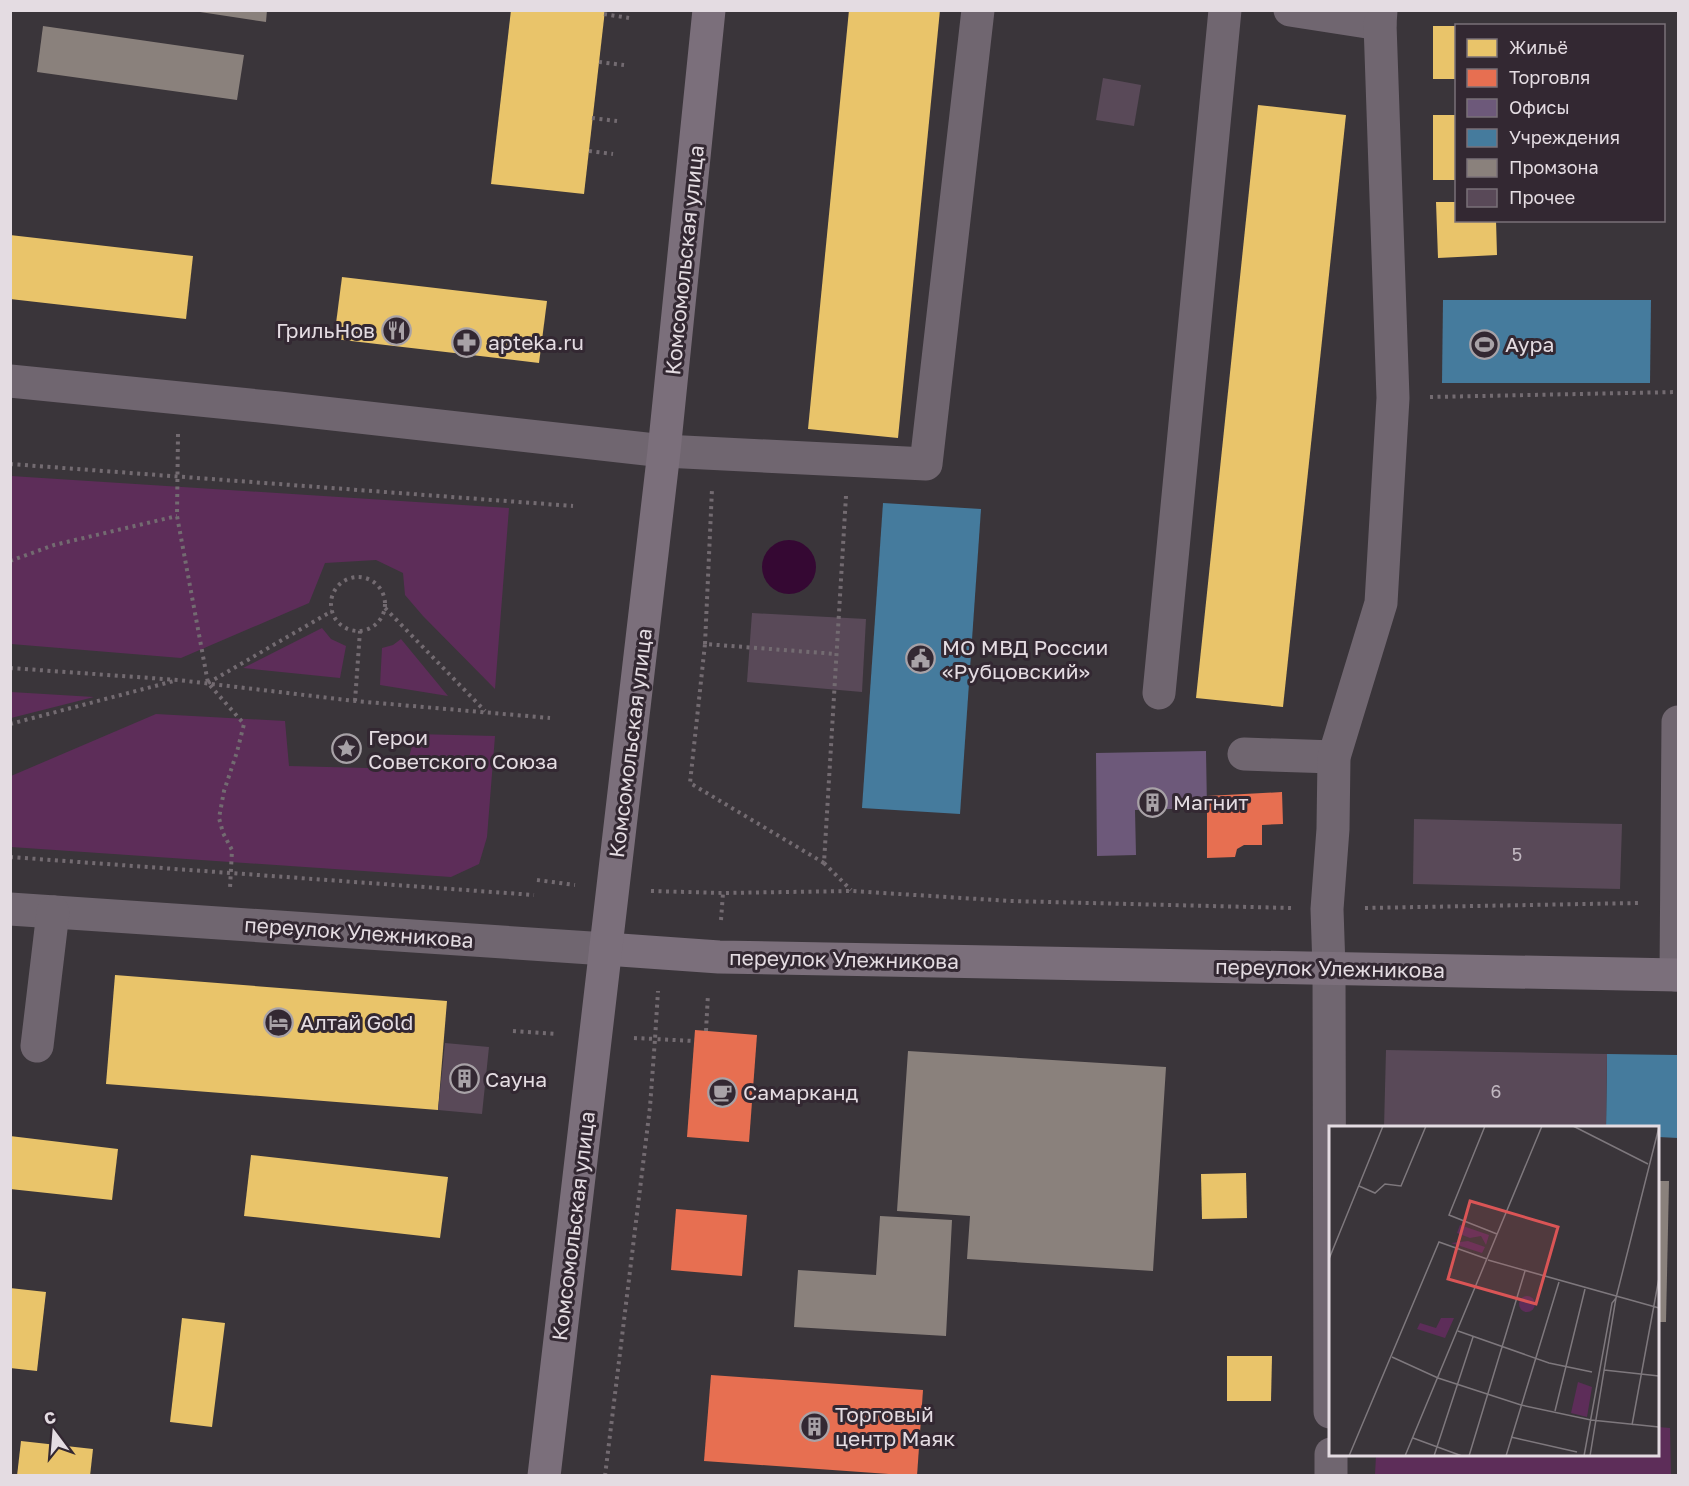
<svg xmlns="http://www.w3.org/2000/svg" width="1689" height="1486" viewBox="0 0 1689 1486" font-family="'Golos Text',sans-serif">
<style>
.green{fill:#5d2d59}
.water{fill:#350833}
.homes{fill:#e9c46a}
.shops{fill:#e76f51}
.offices{fill:#6d597a}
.public{fill:#457b9d}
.industry{fill:#8a817c}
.building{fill:#594958}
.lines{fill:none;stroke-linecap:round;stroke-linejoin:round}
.path{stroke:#736b71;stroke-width:4;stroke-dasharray:3 4.5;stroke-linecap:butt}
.minor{stroke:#706670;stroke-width:33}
.major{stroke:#7b6f7b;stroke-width:33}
.labels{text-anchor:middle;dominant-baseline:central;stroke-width:6;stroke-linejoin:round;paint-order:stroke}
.number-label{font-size:18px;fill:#c1b7c0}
.street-label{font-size:21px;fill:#e4dce2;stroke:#332832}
.poi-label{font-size:21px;fill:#e4dce2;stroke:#332832;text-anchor:start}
.inset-road{fill:none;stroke:#7e787d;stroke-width:1.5}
.view{fill:#da5556;fill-opacity:0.15;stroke:#da5556;stroke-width:3}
.inset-edge{fill:none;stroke:#e4dce2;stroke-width:3}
</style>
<rect width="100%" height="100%" fill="#3a353a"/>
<g class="green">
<path d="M11,476L509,508L495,689L423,616L405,595L403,573L376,560L325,563L309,603L181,658L11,644Z"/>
<path d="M322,628L331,639L346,646L340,678L243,668Z"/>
<path d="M401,639L448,696L380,685L382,648L393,645Z"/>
<path d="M11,692L94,697L11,718Z"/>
<path d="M156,714L285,721L289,766L406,769L415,734L495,736L487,837L479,864L451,877L11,847V776Z"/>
<path d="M1658,1427L1670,1428L1671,1475H1375L1376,1455L1658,1454Z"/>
</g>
<circle class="water" cx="789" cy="567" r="27"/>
<g class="homes">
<path d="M511,10H605L584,194L491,184Z"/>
<path d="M849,10H940L898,438L808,429Z"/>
<rect x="1433" y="26" width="23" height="53"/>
<path d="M1258,105L1346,115L1283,707L1196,698Z"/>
<rect x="1433" y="115" width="23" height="65"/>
<path d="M1436,202H1456V220H1496L1497,255L1438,258Z"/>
<path d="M10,235L193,256L186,319L10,299Z"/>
<path d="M342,277L547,301L539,363L334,339Z"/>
<path d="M115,975L447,1001L438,1110L106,1084Z"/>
<path d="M10,1136L118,1149L112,1200L10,1189Z"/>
<path d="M251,1155L448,1177L440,1238L244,1216Z"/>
<path d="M1246,1173L1247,1218L1202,1219L1201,1174Z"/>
<path d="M10,1288L46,1292L37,1371L10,1368Z"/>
<path d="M182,1318L225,1323L212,1427L170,1422Z"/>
<path d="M1227,1356H1272L1271,1401H1227Z"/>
<path d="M21,1441L93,1449L90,1476H17Z"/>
</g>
<g class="shops">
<path d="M1282,792L1283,824L1262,825V845H1244L1237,849L1235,857L1207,858V796Z"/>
<path d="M695,1030L757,1035L749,1142L687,1137Z"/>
<path d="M676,1209L747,1215L742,1276L671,1270Z"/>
<path d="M711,1375L923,1390L917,1476L704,1461Z"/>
</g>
<path class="offices" d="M1206,751L1207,808L1135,810L1136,855L1097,856L1096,753Z"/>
<g class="public">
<path d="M1443,300H1651L1650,383H1442Z"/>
<path d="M883,503L981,509L960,814L862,808Z"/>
<path d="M1607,1054L1678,1055V1138L1658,1137V1128H1606Z"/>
</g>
<g class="industry">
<path d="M187,10H267L266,22Z"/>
<path d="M43,26L244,55L237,100L37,72Z"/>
<path d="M908,1051L1166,1067L1153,1271L967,1259L970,1216L897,1211Z"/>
<path d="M1658,1181H1669L1666,1322H1658Z"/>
<path d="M880,1216L952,1220L946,1336L794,1327L798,1270L876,1275Z"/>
</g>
<g class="building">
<path d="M1103,78L1141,85L1134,126L1096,120Z"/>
<path d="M752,613L866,619L862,692L747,682Z"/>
<path d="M1414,819L1622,824L1620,889L1413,884Z"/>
<path d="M445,1043L489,1047L482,1114L438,1110Z"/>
<path d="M1386,1050L1607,1054L1606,1128H1384Z"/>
</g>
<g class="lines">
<g class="path">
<path d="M604,14L629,18"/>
<path d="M599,62L624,65"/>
<path d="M592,118L617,121"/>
<path d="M589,151L613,154"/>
<path d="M1430,397L1678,392"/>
<path d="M178,434L177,516L208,683L244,724L237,752L224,791L219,818L223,833L232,850L230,888"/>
<path d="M10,464L573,506"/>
<path d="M846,496L824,863L851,890"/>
<path d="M10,561L54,545L177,516"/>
<circle cx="358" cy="604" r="27"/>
<path d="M385,608L485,711"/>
<path d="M705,644L712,489"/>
<path d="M10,668L178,680L355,701L550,718"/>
<path d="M208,683L332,611"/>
<path d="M355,701L360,631"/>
<path d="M10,724L174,681"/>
<path d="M10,857L534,895"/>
<path d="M824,863L690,783L705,644L836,654"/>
<path d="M537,880L575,885"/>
<path d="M651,891L723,893L852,891L1010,901L1291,908"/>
<path d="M1365,908L1639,903"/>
<path d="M721,920L723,893"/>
<path d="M513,1031L557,1034"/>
<path d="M706,1031L708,994"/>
<path d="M634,1038L655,1039L658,991"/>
<path d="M605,1476L650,1107L655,1039L694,1041"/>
</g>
<g class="minor">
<path d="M1290,10L1380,24L1381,10"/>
<path d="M10,381L279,408L664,451L926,464L978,10"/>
<path d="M1159,693L1225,10"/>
<path d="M1244,754L1334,757"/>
<path d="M10,909L606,949"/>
<path d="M1676,975L1678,722"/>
<path d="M37,1046L53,912"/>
<path d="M1330,1412L1329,968L1327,909L1333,829L1334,757L1381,603L1393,398L1380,24"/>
<path d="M1331,1454V1476"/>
</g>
<g class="major">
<path d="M606,949L719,957L1678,975"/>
<path d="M544,1476L664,451L709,10"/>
</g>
</g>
<defs>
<symbol id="restaurant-ring" viewBox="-11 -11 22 22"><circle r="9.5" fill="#332832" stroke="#a8a2a7" stroke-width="1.5"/><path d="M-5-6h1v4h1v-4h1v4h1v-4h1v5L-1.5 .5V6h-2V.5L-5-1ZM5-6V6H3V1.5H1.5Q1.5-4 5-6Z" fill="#a8a2a7"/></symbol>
<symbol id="pharmacy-ring" viewBox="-11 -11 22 22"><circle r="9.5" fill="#332832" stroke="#a8a2a7" stroke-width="1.5"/><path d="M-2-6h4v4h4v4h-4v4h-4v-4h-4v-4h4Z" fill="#a8a2a7"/></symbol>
<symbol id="stadium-ring" viewBox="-11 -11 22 22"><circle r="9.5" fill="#332832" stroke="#a8a2a7" stroke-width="1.5"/><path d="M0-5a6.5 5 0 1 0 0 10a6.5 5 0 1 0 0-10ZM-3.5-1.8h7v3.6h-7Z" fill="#a8a2a7"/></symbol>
<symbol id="civic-ring" viewBox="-11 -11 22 22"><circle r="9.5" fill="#332832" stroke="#a8a2a7" stroke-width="1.5"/><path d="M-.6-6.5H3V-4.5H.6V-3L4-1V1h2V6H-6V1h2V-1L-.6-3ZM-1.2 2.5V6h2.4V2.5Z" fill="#a8a2a7"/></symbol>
<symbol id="sight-ring" viewBox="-11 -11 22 22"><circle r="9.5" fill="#332832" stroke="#a8a2a7" stroke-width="1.5"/><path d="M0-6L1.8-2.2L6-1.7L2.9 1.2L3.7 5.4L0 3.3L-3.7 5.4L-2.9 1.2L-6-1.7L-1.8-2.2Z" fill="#a8a2a7"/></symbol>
<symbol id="building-ring" viewBox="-11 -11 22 22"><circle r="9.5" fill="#332832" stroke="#a8a2a7" stroke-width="1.5"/><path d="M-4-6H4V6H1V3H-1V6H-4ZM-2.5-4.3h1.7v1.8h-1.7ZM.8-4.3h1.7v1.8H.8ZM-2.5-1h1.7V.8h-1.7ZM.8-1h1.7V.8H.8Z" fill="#a8a2a7"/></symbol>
<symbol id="hotel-ring" viewBox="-11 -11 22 22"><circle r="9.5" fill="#332832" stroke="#a8a2a7" stroke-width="1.5"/><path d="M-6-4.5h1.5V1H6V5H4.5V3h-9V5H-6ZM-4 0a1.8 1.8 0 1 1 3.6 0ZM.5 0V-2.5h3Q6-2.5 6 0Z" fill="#a8a2a7"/></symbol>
<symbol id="cafe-ring" viewBox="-11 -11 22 22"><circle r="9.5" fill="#332832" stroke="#a8a2a7" stroke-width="1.5"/><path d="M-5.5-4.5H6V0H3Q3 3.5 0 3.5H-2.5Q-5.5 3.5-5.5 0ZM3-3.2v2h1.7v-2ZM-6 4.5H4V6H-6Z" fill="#a8a2a7"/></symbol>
</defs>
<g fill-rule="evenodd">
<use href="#restaurant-ring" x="380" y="314" width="33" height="33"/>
<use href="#pharmacy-ring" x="450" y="326" width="33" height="33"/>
<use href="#stadium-ring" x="1468" y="328" width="33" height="33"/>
<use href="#civic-ring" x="904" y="642" width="33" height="33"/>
<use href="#sight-ring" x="330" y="732" width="33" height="33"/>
<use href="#building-ring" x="1136" y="786" width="33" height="33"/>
<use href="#hotel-ring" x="262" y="1006" width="33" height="33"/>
<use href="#building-ring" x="448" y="1062" width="33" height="33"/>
<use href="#cafe-ring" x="706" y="1076" width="33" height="33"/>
<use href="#building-ring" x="798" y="1410" width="33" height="33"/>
</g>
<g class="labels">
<g class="number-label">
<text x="1517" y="854">5</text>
<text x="1496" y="1091">6</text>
</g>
<g class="street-label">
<text transform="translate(684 260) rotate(-84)">Комсомольская улица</text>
<text transform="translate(630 743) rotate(-83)">Комсомольская улица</text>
<text transform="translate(359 932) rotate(4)">переулок Улежникова</text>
<text transform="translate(844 959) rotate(1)">переулок Улежникова</text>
<text transform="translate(1330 968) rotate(1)">переулок Улежникова</text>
<text transform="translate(573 1226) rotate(-83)">Комсомольская улица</text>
</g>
<g class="poi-label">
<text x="375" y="330" text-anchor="end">ГрильНов</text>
<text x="488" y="342">apteka.ru</text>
<text x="1505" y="344">Аура</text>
<text x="942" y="647">МО МВД России<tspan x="942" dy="24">«Рубцовский»</tspan></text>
<text x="368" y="737">Герои<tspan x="368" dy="24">Советского Союза</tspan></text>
<text x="1173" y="802">Магнит</text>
<text x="300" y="1022">Алтай Gold</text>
<text x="485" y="1079">Сауна</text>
<text x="743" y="1092">Самарканд</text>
<text x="835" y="1414">Торговый<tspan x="835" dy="24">центр Маяк</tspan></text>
</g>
</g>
<g transform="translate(1329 1126)">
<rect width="330" height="330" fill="#3a353a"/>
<path d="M131,99L160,109L157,119L152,110L141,112L128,107ZM139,115L156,121L153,127L122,117ZM190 178a8 8 0 1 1 16 0a8 8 0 1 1-16 0ZM112,192H125L116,212L88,203L91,197L107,202ZM249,256L263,261L258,291L242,287Z" fill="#5d2d59"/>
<path class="inset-road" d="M156,0L120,89L168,108M244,0L319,38M30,60L46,67L56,58L72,60L97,0M0,133L54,0M159,134L330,182M129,205L220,237L263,246M63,231L109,252L192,279L262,294L330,301M275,244L330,250M226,285L256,163M303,299L330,152M182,311L248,326M84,312L133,330M20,330L110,116L158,133M76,330L213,0M105,330L144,211M140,330L196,145M177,330L230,156M255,330L283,177L287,172M261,330L287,172L330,1"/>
<path class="view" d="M141,75L229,101L207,178L119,153Z"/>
<rect width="330" height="330" class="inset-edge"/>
</g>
<rect width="1689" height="1486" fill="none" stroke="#e4dce2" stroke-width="24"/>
<rect x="1455" y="24" width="210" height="198" fill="#332832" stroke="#7a7078" stroke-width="1.5"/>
<rect x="1467" y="39" width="30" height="18" fill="#e9c46a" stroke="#7a7078" stroke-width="1.5"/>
<text x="1509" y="54" font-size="18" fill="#e4dce2">Жильё</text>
<rect x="1467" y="69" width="30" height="18" fill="#e76f51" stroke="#7a7078" stroke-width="1.5"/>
<text x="1509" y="84" font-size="18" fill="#e4dce2">Торговля</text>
<rect x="1467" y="99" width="30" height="18" fill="#6d597a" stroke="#7a7078" stroke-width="1.5"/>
<text x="1509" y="114" font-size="18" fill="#e4dce2">Офисы</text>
<rect x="1467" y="129" width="30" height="18" fill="#457b9d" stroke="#7a7078" stroke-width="1.5"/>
<text x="1509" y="144" font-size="18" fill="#e4dce2">Учреждения</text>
<rect x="1467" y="159" width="30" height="18" fill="#8a817c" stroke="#7a7078" stroke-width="1.5"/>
<text x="1509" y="174" font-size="18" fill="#e4dce2">Промзона</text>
<rect x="1467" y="189" width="30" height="18" fill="#594958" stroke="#7a7078" stroke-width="1.5"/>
<text x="1509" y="204" font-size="18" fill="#e4dce2">Прочее</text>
<g transform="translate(54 1432) rotate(344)" stroke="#332832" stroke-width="4.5" paint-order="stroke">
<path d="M0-4.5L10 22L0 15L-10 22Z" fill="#e4dce2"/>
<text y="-9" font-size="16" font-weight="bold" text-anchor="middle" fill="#e4dce2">С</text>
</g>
</svg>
